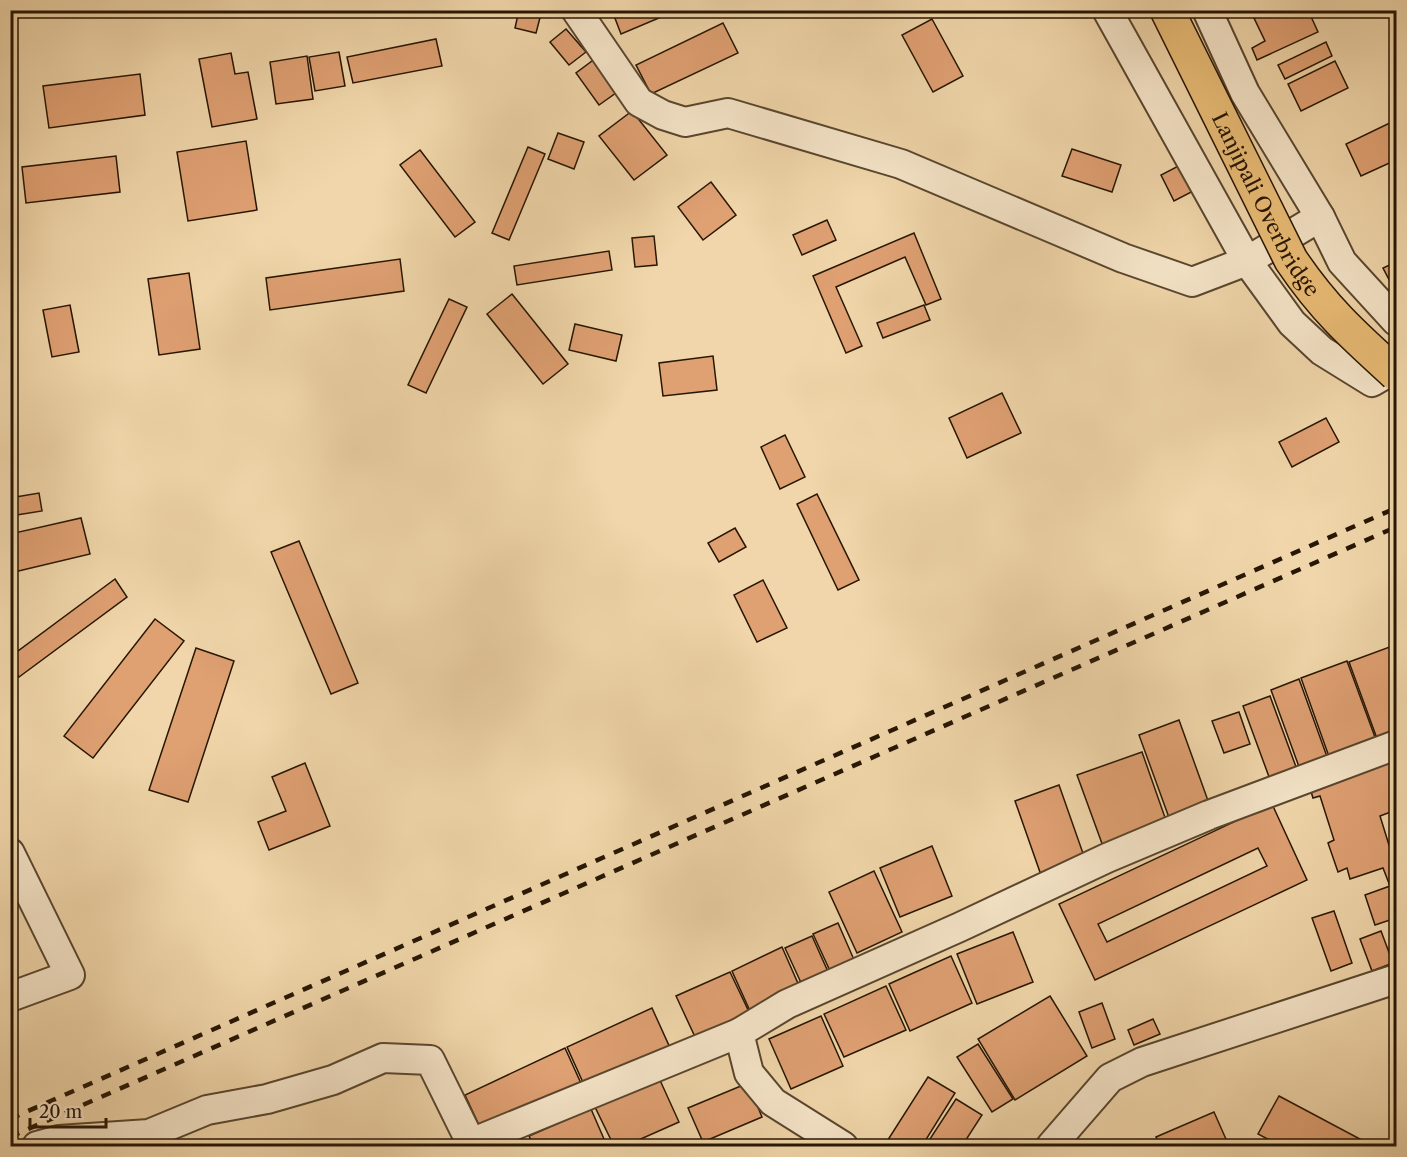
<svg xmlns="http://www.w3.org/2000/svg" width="1407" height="1157" viewBox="0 0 1407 1157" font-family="'Libre Caslon Text',serif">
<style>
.building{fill:#dfa072;stroke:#271604;stroke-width:1.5;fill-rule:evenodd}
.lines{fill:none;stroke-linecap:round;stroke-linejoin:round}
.minor-casing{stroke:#59462e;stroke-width:32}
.minor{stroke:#f5e4c8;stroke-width:28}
.rail{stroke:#271604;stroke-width:4.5;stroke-dasharray:10 10;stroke-linecap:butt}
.major-bridge-casing{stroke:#271604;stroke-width:36;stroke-linecap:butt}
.major-bridge{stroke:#e8bb75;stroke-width:33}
.labels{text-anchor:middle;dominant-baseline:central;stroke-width:5;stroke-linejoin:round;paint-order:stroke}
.street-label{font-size:21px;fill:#271604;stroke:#f5e4c8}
</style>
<rect width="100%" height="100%" fill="#f0d6aa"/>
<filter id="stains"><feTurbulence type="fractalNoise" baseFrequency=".00333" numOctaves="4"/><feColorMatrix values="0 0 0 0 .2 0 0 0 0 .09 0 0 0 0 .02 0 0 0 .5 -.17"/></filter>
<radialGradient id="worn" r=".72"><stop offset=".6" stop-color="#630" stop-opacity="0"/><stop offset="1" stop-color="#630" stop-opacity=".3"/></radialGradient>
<g class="building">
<path d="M519,10H542L536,33L515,28Z"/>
<path d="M619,10H665L666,15L621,34L613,13Z"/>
<path d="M1272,10H1308L1318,32L1257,60L1252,48L1265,41L1254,18Z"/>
<path d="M932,19L963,76L933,92L902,35Z"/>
<path d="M723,23L738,53L651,94L636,65Z"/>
<path d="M566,29L586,52L569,65L550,42Z"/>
<path d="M436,39L442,66L353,83L347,57Z"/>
<path d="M1326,42L1332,56L1285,79L1278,65Z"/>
<path d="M339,52L345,86L315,91L309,57Z"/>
<path d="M231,53L235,74L248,72L257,119L212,127L199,59Z"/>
<path d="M307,56L313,99L276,104L270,62Z"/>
<path d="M596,58L620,90L599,105L576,73Z"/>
<path d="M1335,61L1348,88L1301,111L1288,84Z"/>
<path d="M140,74L145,115L49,128L43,86Z"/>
<path d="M632,111L667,155L634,180L599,136Z"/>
<path d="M1396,120V160L1361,176L1346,144Z"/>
<path d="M558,133L584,142L574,169L548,159Z"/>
<path d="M246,141L257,210L188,221L177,152Z"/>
<path d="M528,147L545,154L509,240L492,233Z"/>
<path d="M1072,149L1121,165L1112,192L1062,176Z"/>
<path d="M420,150L475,222L455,237L400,165Z"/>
<path d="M116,156L120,192L26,203L22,167Z"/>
<path d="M1188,161L1201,187L1174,201L1161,175Z"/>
<path d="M711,182L736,215L703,240L678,207Z"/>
<path d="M827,220L836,240L802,255L793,235Z"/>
<path d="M914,233L941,299L926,305L905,257L836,287L862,346L846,353L813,276Z"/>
<path d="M654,236L657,265L635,267L632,238Z"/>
<path d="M609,251L612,270L517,285L514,266Z"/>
<path d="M400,259L404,291L270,310L266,278Z"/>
<path d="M1396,262V288L1394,289L1383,268Z"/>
<path d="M189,273L200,349L159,355L148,279Z"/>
<path d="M512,294L568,364L543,384L487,314Z"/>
<path d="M449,299L467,307L426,393L408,385Z"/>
<path d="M70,305L79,352L52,357L43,310Z"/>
<path d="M924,305L930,320L883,338L877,323Z"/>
<path d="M575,324L622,335L616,361L569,350Z"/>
<path d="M713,356L717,390L663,396L659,363Z"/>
<path d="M1002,393L1021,433L967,458L949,418Z"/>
<path d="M1326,418L1339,442L1292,467L1279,442Z"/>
<path d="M785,435L805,477L780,489L761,447Z"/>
<path d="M39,493L42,511L10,516V498Z"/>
<path d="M817,494L859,580L838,590L797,504Z"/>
<path d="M81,518L90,554L10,573V534Z"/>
<path d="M735,528L746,547L719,562L708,543Z"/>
<path d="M299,541L358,683L331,694L271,552Z"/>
<path d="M115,579L127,597L19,677L10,665V657Z"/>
<path d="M763,580L787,628L757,642L734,595Z"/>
<path d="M155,619L184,641L93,758L64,736Z"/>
<path d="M1395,645L1396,738L1379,744L1349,662Z"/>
<path d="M196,648L234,661L188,802L149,790Z"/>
<path d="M1347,661L1379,748L1332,765L1301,678Z"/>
<path d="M1299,679L1330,765L1302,775L1271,690Z"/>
<path d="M1270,696L1299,775L1272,785L1243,706Z"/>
<path d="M1239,712L1250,744L1224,753L1212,721Z"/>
<path d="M1179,720L1211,809L1171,823L1139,735Z"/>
<path d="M1142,752L1168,826L1104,849L1077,775Z"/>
<path d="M1396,758V810L1380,816L1389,845L1396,843V918L1375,925L1365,895L1390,886L1383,868L1350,879L1347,868L1338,872L1328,843L1334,840L1320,796L1313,798L1309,785Z"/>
<path d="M305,763L330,826L269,850L258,822L286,811L272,777Z"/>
<path d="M1059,785L1085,859L1041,875L1015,801Z"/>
<path d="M1272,804L1307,880L1095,980L1059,904ZM1258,848L1267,866L1107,942L1098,924Z"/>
<path d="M932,846L952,896L900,917L880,868Z"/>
<path d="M874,871L902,932L857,953L829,892Z"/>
<path d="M1334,911L1352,963L1331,971L1312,918Z"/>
<path d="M838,923L855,962L831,973L813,934Z"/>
<path d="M1381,931L1393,963L1372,971L1360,939Z"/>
<path d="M1013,932L1033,982L977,1004L957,954Z"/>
<path d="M812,936L829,974L803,987L785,948Z"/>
<path d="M782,947L800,988L750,1011L732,971Z"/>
<path d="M951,956L972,1003L910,1031L889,984Z"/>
<path d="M730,972L750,1014L696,1039L676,996Z"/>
<path d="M886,986L906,1030L844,1057L824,1014Z"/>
<path d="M1050,996L1087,1056L1015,1100L978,1039Z"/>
<path d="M1102,1003L1115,1039L1092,1048L1079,1012Z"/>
<path d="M652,1008L671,1050L586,1089L567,1047Z"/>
<path d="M821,1016L843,1066L791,1089L769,1039Z"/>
<path d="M1153,1019L1160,1034L1134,1045L1128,1030Z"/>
<path d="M978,1044L1013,1099L992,1112L957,1057Z"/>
<path d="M565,1048L584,1090L484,1136L465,1095Z"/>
<path d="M928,1077L955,1093L922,1146H884Z"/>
<path d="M659,1078L679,1122L625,1146H614L595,1107Z"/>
<path d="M748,1083L762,1117L703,1142L688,1108Z"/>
<path d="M1279,1096L1373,1146H1281L1258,1134Z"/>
<path d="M956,1099L982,1115L962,1146H935L928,1142Z"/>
<path d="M591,1109L607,1146H534L529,1136Z"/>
<path d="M1214,1112L1229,1146H1160L1156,1137Z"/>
</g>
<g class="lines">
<defs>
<g id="minor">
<path d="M576,10L639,102L663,115L685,122L728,113L901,164L1123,258L1192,282L1247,261L1320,217"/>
<path d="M1107,10L1247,261L1292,323L1322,351L1372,382L1396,368"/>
<path d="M1207,10L1245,93L1320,217L1342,262L1396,321"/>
<path d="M10,853L70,975L10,997"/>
<path d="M37,1146L59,1140L149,1134L207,1110L267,1099L333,1080L383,1058L430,1060L471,1143L739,1033"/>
<path d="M843,1146L773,1102L749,1073L739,1033L787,1004L960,927L1107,858L1209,815L1396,745"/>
<path d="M1051,1146L1110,1078L1142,1062L1396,979"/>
</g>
</defs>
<use href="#minor" class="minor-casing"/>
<use href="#minor" class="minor"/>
<g class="rail">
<path d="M10,1119L1396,508"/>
<path d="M10,1137L1396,527"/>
</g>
<defs>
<g id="major-bridge">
<path id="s1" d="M1167,10L1291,260C1324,309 1353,335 1396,374"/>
</g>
</defs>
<use href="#major-bridge" class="major-bridge-casing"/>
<use href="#major-bridge" class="major-bridge"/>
</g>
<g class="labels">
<g class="street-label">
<text stroke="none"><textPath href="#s1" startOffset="218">Lanjipali Overbridge</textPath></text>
</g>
</g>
<rect width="1407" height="1157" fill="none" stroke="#f0d6aa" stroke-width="36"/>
<rect x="12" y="12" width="1383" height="1133" fill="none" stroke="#271604" stroke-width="3"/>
<rect x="18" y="18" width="1371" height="1121" fill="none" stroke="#271604" stroke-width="1.5"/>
<path d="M30 1118v9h76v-9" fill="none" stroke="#271604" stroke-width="3"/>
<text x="39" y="1118" font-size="18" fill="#271604" stroke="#f5e4c8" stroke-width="4.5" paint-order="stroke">20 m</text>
<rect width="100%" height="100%" filter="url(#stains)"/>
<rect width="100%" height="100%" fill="url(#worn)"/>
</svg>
